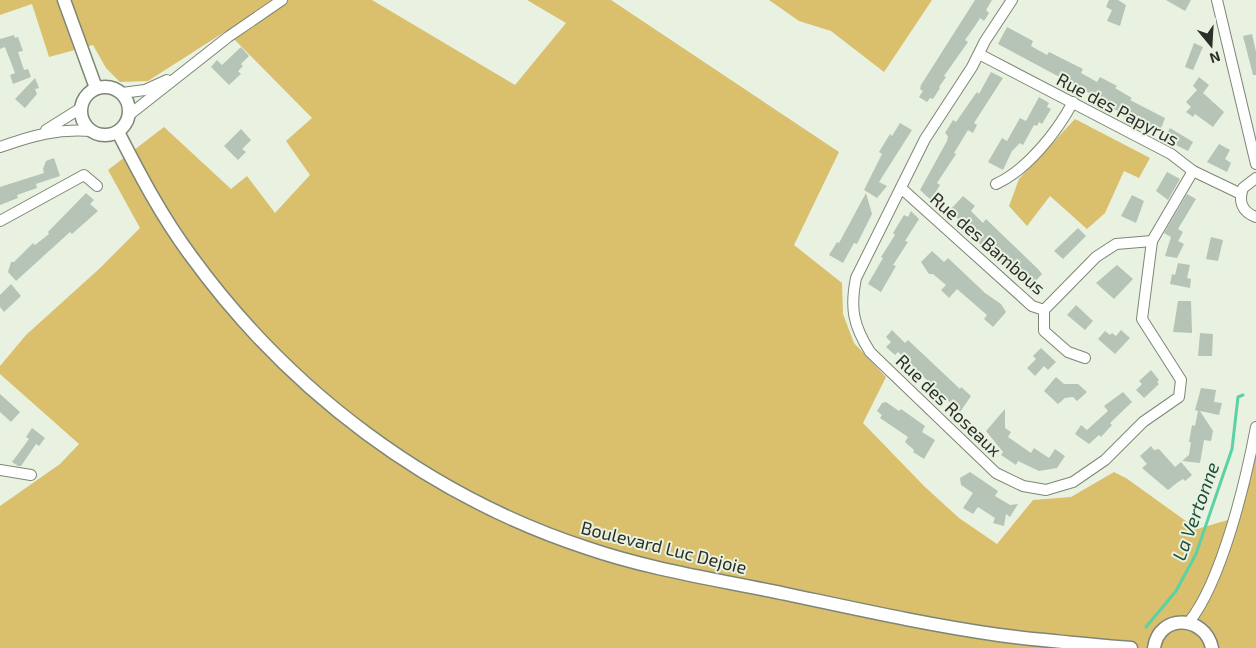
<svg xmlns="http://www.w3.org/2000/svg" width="1256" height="648" viewBox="0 0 1256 648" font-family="'Exo 2',sans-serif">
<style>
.green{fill:#dabf6c}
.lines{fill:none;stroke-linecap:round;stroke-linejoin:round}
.stream{stroke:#5ad2a6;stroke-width:3}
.building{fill:#b5c4b6}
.minor-casing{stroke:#7e8676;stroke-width:12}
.major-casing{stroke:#7e8676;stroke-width:15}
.minor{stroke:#fff;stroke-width:10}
.major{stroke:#fff;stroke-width:12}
.labels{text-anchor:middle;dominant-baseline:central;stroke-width:4;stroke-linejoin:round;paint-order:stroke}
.street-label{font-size:18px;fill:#2c2f29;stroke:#e9f2e1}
.water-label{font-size:19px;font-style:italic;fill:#1d4f3d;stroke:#e9f2e1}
</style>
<rect width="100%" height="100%" fill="#e9f2e1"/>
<g class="green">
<path d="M0,0H372L515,85L566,23L527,0H611L839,152L794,245L842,283L843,314L854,343L886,377L863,423L924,486L959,518L997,544L1033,500L1071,497L1114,472L1126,478L1197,529L1238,517L1256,454V648H0V506L60,464L79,444L0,374V366L26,335L99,269L140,228L108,170L164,127L231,189L247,176L275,213L310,175L286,141L312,118L226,31L148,81L120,82L106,68L93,45L49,57L32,4L0,15Z"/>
<path d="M769,0H932L884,72L831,31L799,21Z"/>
<path d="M1075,119L1150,158L1139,178L1124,171L1105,213L1087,229L1050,196L1027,226L1009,206L1019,179Z"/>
</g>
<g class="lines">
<path class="stream" d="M1146,627L1176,591L1196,554L1232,449L1238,397L1243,395"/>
</g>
<g class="building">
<path d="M975,0H992L986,10L989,13L984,21L980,18L975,26L965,40L968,42L944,76L946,77L939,87L940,88L933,99L930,98L927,102L919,97L923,91L920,89L921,85Z"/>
<path d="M1109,0H1118L1126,5L1120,26L1107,21L1112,10L1106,7Z"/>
<path d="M1166,0H1191L1185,11Z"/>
<path d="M1007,27L1033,41L1031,46L1047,55L1049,52L1083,69L1081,73L1097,82L1100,77L1117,86L1115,88L1132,98L1130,100L1165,118L1160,131L1146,124L1145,127L1122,116L1123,114L1107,105L1108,103L998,44Z"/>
<path d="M1252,34L1256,52V75H1253L1243,36Z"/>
<path d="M14,35L15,38L18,37L23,51L18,52L24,70L28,69L31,77L13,84L10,75L15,73L5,47L0,49V39Z"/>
<path d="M1194,43L1203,47L1193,70L1185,67Z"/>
<path d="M241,47L249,56L241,64L243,66L238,71L241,74L229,85L211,67L217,60L222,65Z"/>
<path d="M991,72L1003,78L974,123L977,125L973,133L968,130L954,153L956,154L937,183L940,185L931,200L920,190L947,141L948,136L945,133L953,120L956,122L972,99L977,92L979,94Z"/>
<path d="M1199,77L1209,85L1203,93L1224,112L1213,127L1195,114L1193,117L1186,112L1191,107L1186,102L1197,90L1193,86Z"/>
<path d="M35,78L39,88L35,89L37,94L25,108L15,99Z"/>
<path d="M1039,97L1049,103L1047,107L1051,109L1042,124L1039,122L1037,126L1034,125L1023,145L1020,143L1012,151L1003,170L988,162L1002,138L1007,141L1020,118L1026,121Z"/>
<path d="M900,123L912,130L879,182L887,186L877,198L864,190L882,154L879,152L890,134L892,136Z"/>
<path d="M1170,128L1193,142L1188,151L1164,139Z"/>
<path d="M241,129L251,140L242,149L246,152L238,160L224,146Z"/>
<path d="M1219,144L1230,150L1225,159L1231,163L1227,172L1207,162Z"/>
<path d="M54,158L60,176L36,184L37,188L17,195L18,198L0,205V187L44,173L43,169L46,161Z"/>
<path d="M1167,172L1180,179L1168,200L1156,191Z"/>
<path d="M86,193L94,200L90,204L98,211L72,234L70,232L16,281L8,272L11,262H14L33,243L35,245L49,234L48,232Z"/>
<path d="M866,193L872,214L857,244L854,243L843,263L829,255L837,242L839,243Z"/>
<path d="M1187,194L1196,199L1178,229L1183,232L1178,241L1184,244L1177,258L1165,256L1171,237L1164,233Z"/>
<path d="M1132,195L1144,201L1136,223L1121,216Z"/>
<path d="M963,196L975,206L971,211L983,223L986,219L1038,269L1042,274L1032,285L1025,279L1017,278L980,244L950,210Z"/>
<path d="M911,211L919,219L905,241L908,242L893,265L896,266L881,292L868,284L883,258L881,257L895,235L893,233L904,215L908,217Z"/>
<path d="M1078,228L1086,236L1063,259L1054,251Z"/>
<path d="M1211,237L1223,240L1218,261L1206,259Z"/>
<path d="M932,251L944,262L948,258L985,293L1001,304L1006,312L993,327L984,319L987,315L957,289L949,298L941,290L946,285L933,274H929L921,262Z"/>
<path d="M1178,263L1190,265L1187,278L1191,279L1190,288L1170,284L1172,274L1175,275Z"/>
<path d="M1117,265L1133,279L1114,299L1096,283Z"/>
<path d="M11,284L21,296L4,312L0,307V295Z"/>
<path d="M1178,301H1191L1192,333L1173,332Z"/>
<path d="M1076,305L1093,321L1085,330L1067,315Z"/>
<path d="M892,330L905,343L908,340L960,389L961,387L971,396L960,412L898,352L895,355L886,347L891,342L886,337Z"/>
<path d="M1121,330L1130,338L1115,354L1098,339L1105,331L1110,335L1112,333L1116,336Z"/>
<path d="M1200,333L1213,334L1212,356H1198Z"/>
<path d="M1041,348L1056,362L1048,370L1044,366L1035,376L1027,368L1036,359L1033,356Z"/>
<path d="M1151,370L1159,380L1157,382L1159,384L1144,398L1136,390L1142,384L1139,381Z"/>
<path d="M1056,377L1064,384H1078L1087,392L1077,401L1073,397L1065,398L1058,404L1044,391Z"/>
<path d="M1201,388L1216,390L1214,402L1222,403L1219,415L1200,411L1213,431L1211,441L1204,440L1200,463L1182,461L1189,455L1191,442H1189L1192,425L1195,426L1198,411L1195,410Z"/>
<path d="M1123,392L1132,402L1110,423L1112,425L1101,437L1099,435L1089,444L1075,434L1081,425L1087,430L1108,411L1104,406Z"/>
<path d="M0,394L20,412L11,422L0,412Z"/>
<path d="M886,402L899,411L901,409L925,426L922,432L935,440L924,459L913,452L914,450L905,442L908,437L880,418L882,415L877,411L882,403Z"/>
<path d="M1005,409V428L1011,432L1008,437L1031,453L1034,448L1049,458L1055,449L1065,456L1057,468L1039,471L1018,461L1016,465L1001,455L1003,452L986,431Z"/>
<path d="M32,428L45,438L39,446L36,444L21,466H18L12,462L29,439L26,437Z"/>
<path d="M1151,446L1154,450L1159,449L1175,467L1181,462L1192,475L1185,481L1183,479L1178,482L1168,490L1142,468L1147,464L1140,456Z"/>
<path d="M970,472L998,491L995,496L1010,505L1018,504L1010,517L1006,514L1004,526L993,523L995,518L978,507L973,514L963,508L973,493L961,485L960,478Z"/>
</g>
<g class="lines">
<defs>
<g id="minor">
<path d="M1012,0L985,41L972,67L925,139L856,278C850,308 853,325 870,352L996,473L1023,486L1046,490L1073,482L1105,460L1143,422L1179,397L1181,380L1142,319L1152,241L1193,171"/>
<path d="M1217,0L1256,164"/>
<path d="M979,54L1171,154L1193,171L1241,194"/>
<path d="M122,93L145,90L167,80"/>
<path d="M129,115L228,37L282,0"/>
<path d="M46,130L81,108"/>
<path d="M0,147C32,136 57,128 92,131"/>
<path d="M1256,178L1243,188C1238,201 1242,212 1256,217"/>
<path d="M996,184C1027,170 1057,132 1073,102"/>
<path d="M901,188L1032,306L1044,310L1096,257L1116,244L1152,241"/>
<path d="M0,221L84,175L97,186"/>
<path d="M1044,310V331L1068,352L1085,358"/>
<path d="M0,470L31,475"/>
<path d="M1189,622C1222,581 1246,480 1256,427"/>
</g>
<g id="major">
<path d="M64,0L96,88"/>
<circle cx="105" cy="111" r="24"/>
<path d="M118,132C140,175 162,217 191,256C289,391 428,496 587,548C651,570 720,580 786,594C857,609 928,625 999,635C1043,641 1087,644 1131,648"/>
<path d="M1154,648C1159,613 1205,615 1212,648"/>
</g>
</defs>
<use href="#minor" class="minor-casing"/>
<use href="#major" class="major-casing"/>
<use href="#minor" class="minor"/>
<use href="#major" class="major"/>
</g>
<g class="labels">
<g class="street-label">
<text transform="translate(1118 109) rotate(28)">Rue des Papyrus</text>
<text transform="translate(988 243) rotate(41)">Rue des Bambous</text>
<text transform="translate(949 405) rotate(44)">Rue des Roseaux</text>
<text transform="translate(664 547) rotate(14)">Boulevard Luc Dejoie</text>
</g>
<g class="water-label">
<text transform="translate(1195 511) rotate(-70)">La Vertonne</text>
</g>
</g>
<g transform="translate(1211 45) rotate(162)" stroke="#e9f2e1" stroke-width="4" paint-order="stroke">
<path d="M0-4L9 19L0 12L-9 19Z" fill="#2c2f29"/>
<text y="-8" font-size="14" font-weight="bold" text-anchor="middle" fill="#2c2f29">N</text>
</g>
</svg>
